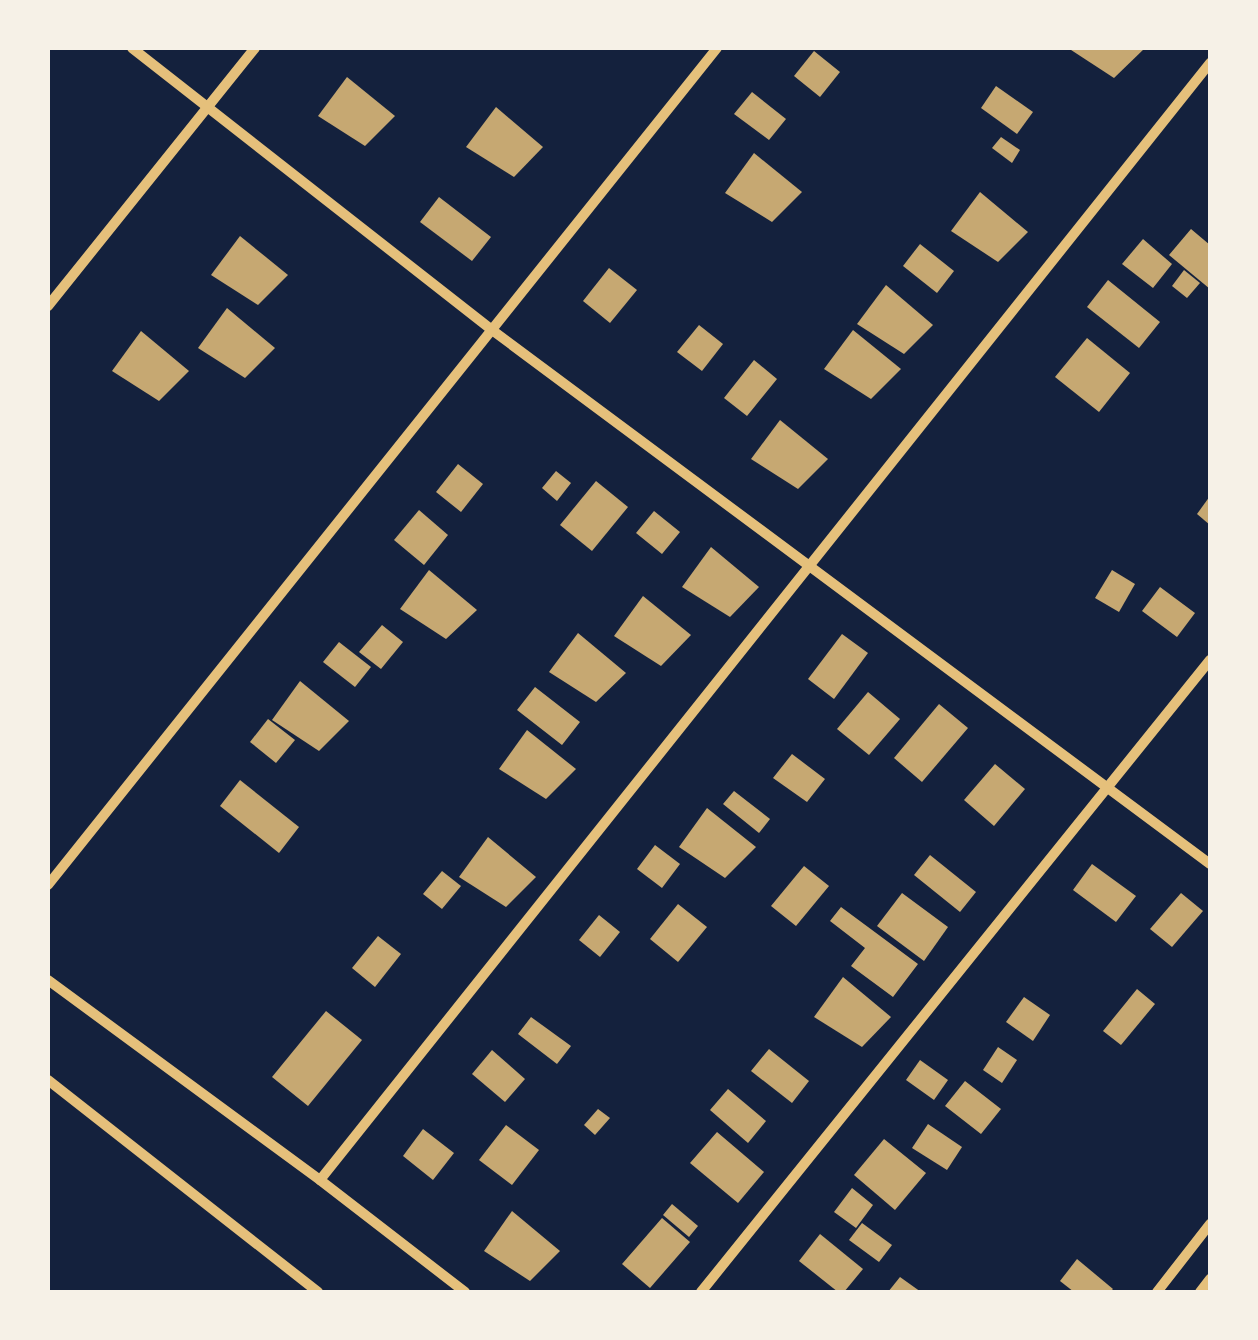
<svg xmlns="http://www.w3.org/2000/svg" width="1258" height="1340" viewBox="0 0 1258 1340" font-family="Montserrat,sans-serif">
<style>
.building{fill:#c6a872}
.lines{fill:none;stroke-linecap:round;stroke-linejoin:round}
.minor{stroke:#e5c07b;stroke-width:10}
</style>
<rect width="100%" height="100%" fill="#14213d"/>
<g class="building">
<path d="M1068,48H1145L1114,78Z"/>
<path d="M814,51L840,72L820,97L794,76Z"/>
<path d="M347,77L395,116L365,146L318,116Z"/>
<path d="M996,86L1033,112L1017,134L981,108Z"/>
<path d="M752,92L786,119L769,140L734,114Z"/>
<path d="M496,107L543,147L514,177L466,147Z"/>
<path d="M1001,137L1020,150L1012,163L992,148Z"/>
<path d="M754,153L802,192L772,222L725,193Z"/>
<path d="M980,192L1028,232L998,262L951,231Z"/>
<path d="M439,197L491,237L472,261L420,222Z"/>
<path d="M1191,229L1210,245V289L1169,255Z"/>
<path d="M240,236L288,275L258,305L211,275Z"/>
<path d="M1143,239L1172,264L1153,288L1122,264Z"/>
<path d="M920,244L954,271L937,293L903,266Z"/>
<path d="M609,268L637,290L610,323L583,301Z"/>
<path d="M1184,270L1200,283L1187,298L1172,286Z"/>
<path d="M1108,280L1160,322L1139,348L1087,307Z"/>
<path d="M886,285L933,325L904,354L857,324Z"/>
<path d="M227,308L275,348L245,378L198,348Z"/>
<path d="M699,325L723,344L702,371L677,352Z"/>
<path d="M853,330L901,369L871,399L824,369Z"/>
<path d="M141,331L189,371L159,401L112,371Z"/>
<path d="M1087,338L1130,373L1099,412L1055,377Z"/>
<path d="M754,360L777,379L747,416L724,398Z"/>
<path d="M780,420L828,459L798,489L751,459Z"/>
<path d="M458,464L483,484L461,512L436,492Z"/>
<path d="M556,471L571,483L557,501L542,488Z"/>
<path d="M596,481L628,507L592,551L560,525Z"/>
<path d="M1210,496V525L1197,514Z"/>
<path d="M419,510L448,535L424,565L394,540Z"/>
<path d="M654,511L680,532L662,554L636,533Z"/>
<path d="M711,547L759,587L730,617L682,587Z"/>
<path d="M429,570L477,610L446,639L400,609Z"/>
<path d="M1112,570L1135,584L1119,612L1095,598Z"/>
<path d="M1160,587L1195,613L1177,637L1142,611Z"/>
<path d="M643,596L691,635L661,666L614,636Z"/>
<path d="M382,625L403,642L381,669L359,652Z"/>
<path d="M578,633L626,673L596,702L549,672Z"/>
<path d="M842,634L868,653L834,699L808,679Z"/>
<path d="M339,642L371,667L355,687L323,662Z"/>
<path d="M300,681L349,721L319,751L272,720Z"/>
<path d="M535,687L580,722L562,745L517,710Z"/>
<path d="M868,692L900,719L869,755L837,729Z"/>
<path d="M939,704L968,728L922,782L894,758Z"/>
<path d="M268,719L295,740L276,763L250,742Z"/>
<path d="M527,730L576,769L546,799L499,769Z"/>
<path d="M792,754L825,779L807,802L773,778Z"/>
<path d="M995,764L1025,789L994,826L964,800Z"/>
<path d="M240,780L299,827L279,853L220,806Z"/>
<path d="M734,791L770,819L759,833L723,804Z"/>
<path d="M707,808L756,847L725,878L679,847Z"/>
<path d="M488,837L536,877L506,907L459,877Z"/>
<path d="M655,845L680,864L662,888L637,869Z"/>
<path d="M930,855L976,892L960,912L914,875Z"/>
<path d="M1092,864L1136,896L1116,922L1073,890Z"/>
<path d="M804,866L829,886L796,926L771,906Z"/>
<path d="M442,871L461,886L442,909L423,894Z"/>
<path d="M902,893L948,927L924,961L877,926Z"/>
<path d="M1181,893L1203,911L1172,947L1150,929Z"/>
<path d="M678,904L707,927L678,962L650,939Z"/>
<path d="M841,907L918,964L893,997L851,966L865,948L830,921Z"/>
<path d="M599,915L620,932L600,957L579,940Z"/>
<path d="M378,936L401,954L375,987L352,968Z"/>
<path d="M843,977L891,1017L862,1047L814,1017Z"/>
<path d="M1137,989L1155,1004L1121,1045L1103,1031Z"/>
<path d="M1024,997L1050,1015L1033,1041L1006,1022Z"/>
<path d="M326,1011L362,1040L308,1106L272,1077Z"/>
<path d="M531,1017L571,1046L557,1064L518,1034Z"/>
<path d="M998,1047L1017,1060L1002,1083L983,1070Z"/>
<path d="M769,1049L809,1081L792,1103L751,1071Z"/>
<path d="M492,1050L525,1079L505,1102L472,1074Z"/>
<path d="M920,1060L948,1080L934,1100L906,1080Z"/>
<path d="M965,1081L1001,1109L981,1134L945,1106Z"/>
<path d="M728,1089L766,1121L748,1143L710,1110Z"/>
<path d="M598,1109L610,1118L595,1135L584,1125Z"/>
<path d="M928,1124L962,1147L947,1170L912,1148Z"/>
<path d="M506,1125L539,1150L512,1185L479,1160Z"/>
<path d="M423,1129L454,1153L433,1180L403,1156Z"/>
<path d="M717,1132L764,1172L738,1203L690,1163Z"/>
<path d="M884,1139L926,1173L895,1210L854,1175Z"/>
<path d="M852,1188L873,1205L856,1228L834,1212Z"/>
<path d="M672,1204L698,1226L689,1237L663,1215Z"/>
<path d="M512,1211L560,1251L530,1281L484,1251Z"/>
<path d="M662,1218L690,1242L650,1288L622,1264Z"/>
<path d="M862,1223L892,1245L879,1262L849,1240Z"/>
<path d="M820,1234L863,1269L844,1292H838L799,1261Z"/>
<path d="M1077,1259L1113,1289L1110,1292H1074L1060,1281Z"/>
<path d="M900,1277L921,1292H888Z"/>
</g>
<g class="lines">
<g class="minor">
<path d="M132,48L492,330L1210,864"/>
<path d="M48,306L255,48"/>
<path d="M48,885L717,48"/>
<path d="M48,980L320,1180L465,1292"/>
<path d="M48,1080L318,1292"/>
<path d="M320,1180L1210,63"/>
<path d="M701,1292L1210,660"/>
<path d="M1157,1292L1210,1224"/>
<path d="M1200,1292L1210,1279"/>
</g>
</g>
<rect width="1258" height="1340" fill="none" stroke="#f6f1e7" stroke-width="100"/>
</svg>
